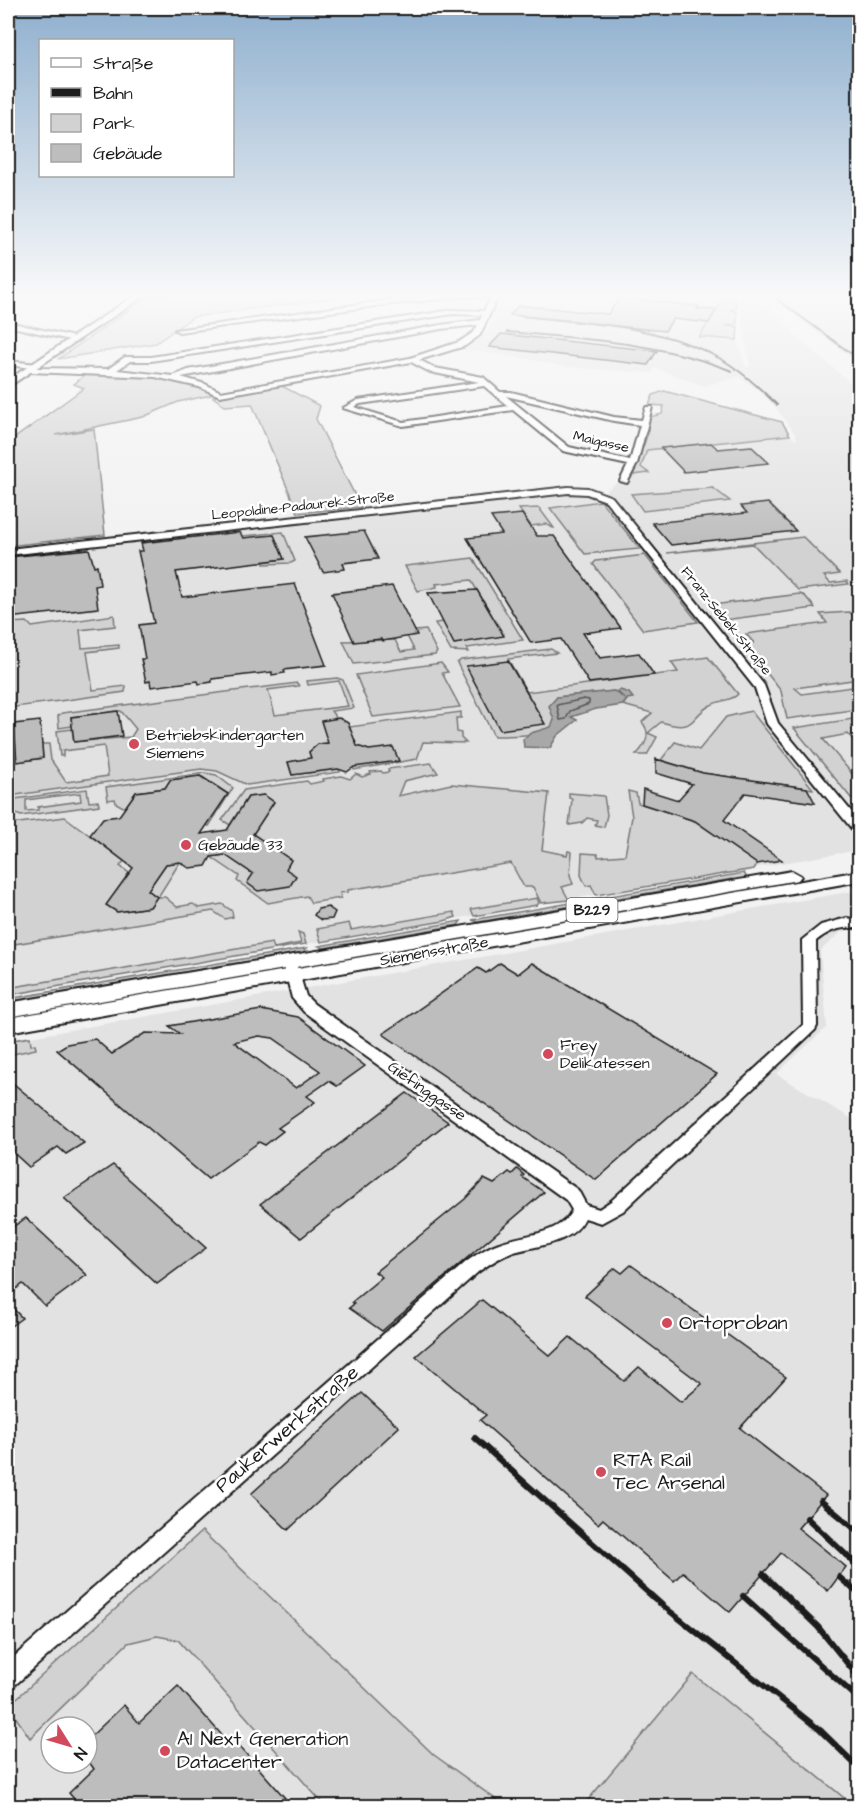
<svg xmlns="http://www.w3.org/2000/svg" width="867" height="1814" viewBox="0 0 867 1814" font-family="'Architects Daughter',sans-serif">
<style>
.built{fill:#e2e2e2;fill-rule:evenodd}
.green{fill:#d2d2d2;stroke:#777;stroke-width:1.5;fill-rule:evenodd}
.water{fill:#a8a8a8;stroke:#707070;stroke-width:1.5}
.lines{fill:none;stroke-linecap:round;stroke-linejoin:round}
.shore{stroke:#545454;stroke-width:1.5}
.building{fill:#bdbdbd;stroke:#1c1c1c;stroke-width:1.5;fill-rule:evenodd}
.minor-casing{stroke:#1c1c1c;stroke-width:4}
.major-casing{stroke:#1c1c1c;stroke-width:4}
.minor{fill:#fff;fill-rule:evenodd}
.major{fill:#fff;fill-rule:evenodd}
.rail-far1{stroke:#1c1c1c;stroke-width:2}
.rail{stroke:#1c1c1c;stroke-width:6}
.poi-dot{fill:#d1495b;stroke:#fff;stroke-width:2}
.labels{text-anchor:middle;dominant-baseline:central;stroke-width:5;stroke-linejoin:round;paint-order:stroke}
.far-street-label{font-size:14px;fill:#1c1c1c;stroke:#fff}
.shield{fill:#fff;stroke:#606060;stroke-width:1.5}
.shield-label{font-size:15px;font-weight:bold;fill:#1c1c1c}
.poi-label{font-size:16px;fill:#1c1c1c;stroke:#fff;text-anchor:start}
.street-label{font-size:16px;fill:#1c1c1c;stroke:#fff}
.near-poi-label{font-size:20px;fill:#1c1c1c;stroke:#fff;text-anchor:start}
.near-street-label{font-size:20px;fill:#1c1c1c;stroke:#fff}
</style>
<rect width="100%" height="100%" fill="#f2f2f2"/>
<filter id="ink" filterUnits="userSpaceOnUse"><feTurbulence type="fractalNoise" baseFrequency=".0167" numOctaves="2"/><feDisplacementMap in="SourceGraphic" scale="12" xChannelSelector="R" yChannelSelector="G"/><feConvolveMatrix kernelMatrix="1 2 1 2 8 2 1 2 1" color-interpolation-filters="sRGB"/></filter>
<g filter="url(#ink)">
<g class="built">
<path d="M504,294H760L798,338L859,390V850L8,995V557L109,546L108,542L568,490L601,494L620,480L630,481L643,450L790,435L796,441V435L773,404L756,388L739,377L704,386L655,368L652,373L565,367L528,359L458,349L469,345L486,333ZM731,295L738,297L739,301L750,366L746,367L737,340L699,337L720,305Z"/>
<path d="M764,294H859V364L769,296Z"/>
<path d="M859,890V932L848,926L820,951L827,1027L776,1074L859,1123V1806H854L693,1674L583,1806H8V1041ZM51,1727H87V1763H51Z"/>
</g>
<g class="green">
<path d="M179,294L210,296L214,294H363L193,317L156,343L58,359L150,296Z"/>
<path d="M720,296H734L737,308L731,310L737,312V324L726,326L738,327L737,340L699,337L720,305Z"/>
<path d="M86,374L180,379L216,394L178,402L143,417L56,435L94,429L105,535L8,546V443L84,388L74,384Z"/>
<path d="M282,386L320,406L316,419L361,507L298,513L252,404L225,406L213,397Z"/>
<path d="M664,391L782,422L790,435L647,450L641,467L649,473L633,475L647,436L650,417L662,414L664,406L649,405L653,395Z"/>
<path d="M713,488L730,501L643,511L631,494Z"/>
<path d="M601,501L640,549L585,554L550,508Z"/>
<path d="M539,508L554,528H553L546,524L531,526L519,509Z"/>
<path d="M283,532L295,561L291,563L264,564L263,562L284,559L274,535L256,537L257,557L242,536Z"/>
<path d="M803,537L840,574L824,576L830,583L847,581L849,584L798,590L753,544L667,553Z"/>
<path d="M645,555L698,622L643,630L593,564L596,561Z"/>
<path d="M473,558L523,640L467,648L469,652L451,651L435,623L443,622L455,644L503,635L471,580L436,584L437,587L418,591L405,566Z"/>
<path d="M800,594L805,596L815,608L724,620L712,605Z"/>
<path d="M849,612L859,620V679L795,688L802,694L859,686V709L787,719L781,691L744,644L754,643L746,634L827,623L820,614Z"/>
<path d="M114,615L115,626L80,630L82,648L119,645V648L87,652L93,690L126,686L125,692L8,708V623L27,622L32,627Z"/>
<path d="M426,630L437,652L435,655L354,664L343,641L395,640L401,652L414,650L407,636L415,631Z"/>
<path d="M551,649L557,653L508,659L527,692L678,672L671,662L708,657L738,694C732,701 720,700 711,705C688,717 698,733 661,722L648,733L657,737L647,755H636C646,745 652,734 642,722L652,713L623,705L627,700L614,691L557,697C556,705 557,720 552,726C542,737 508,736 494,736L457,663L461,660Z"/>
<path d="M441,663L448,672L442,673L460,707L373,717L356,675Z"/>
<path d="M337,678L343,680L354,708L331,711L337,719L322,721L330,743L318,744L309,752L311,758L288,762L292,775L339,769L340,772L247,785L217,771L201,769L16,795L8,793V734L15,733L17,762L43,758L42,744H49L51,760L66,782L108,776L104,746L63,751V756H60L57,731L72,729L74,742L131,737L136,729L121,711H118L71,717L72,726L59,728L58,716L62,713L297,683L299,686L268,690L275,715L348,706L339,681L308,685L307,681Z"/>
<path d="M751,711L813,789L703,773L661,760L675,742L699,750L726,717Z"/>
<path d="M461,712V718H456L457,732L461,733V738L466,743L423,742L417,759L354,770L353,767L369,750L357,746L349,727Z"/>
<path d="M859,718V747L848,734L823,739L859,782V800L851,798L794,728Z"/>
<path d="M431,763L438,773L404,781L398,796L451,784L549,793L542,850L567,855L568,851L572,852L570,875L573,884L562,887L569,900L541,903L533,887H524L511,863L348,890V892L340,893L341,898L311,903L307,896L268,903L237,881L239,876L211,857L225,855L253,874L286,869L291,860L253,834L274,802L264,795L248,797L230,825L222,820L244,790L307,781L310,784L324,781L323,779L341,776L350,779L356,774L362,777L371,774L370,772L381,771L383,773L389,772L388,769Z"/>
<path d="M205,773L216,775L233,788L209,826L206,825L228,794L201,776L171,780L165,788L136,792L125,808L116,803L115,799L108,800L106,787Z"/>
<path d="M87,789L89,802L98,801L99,805L21,816L8,811V804L15,799ZM80,793L81,801L38,807V810L26,811V800Z"/>
<path d="M628,791L636,793L638,803L695,821L757,864L754,869L596,895L591,885L586,886L581,875L582,853L598,854V857L625,855L632,817Z"/>
<path d="M569,793L604,796L607,815L604,827L595,825L597,820L587,818L582,823L569,825L572,799L569,798Z"/>
<path d="M65,817L124,861L120,866L129,873L107,904L117,912L150,907L157,897L148,890L166,864L180,862L158,897H165L177,907L193,904L199,908L222,904L232,911L233,917L225,919L213,911L8,945V822L19,823Z"/>
<path d="M744,873L747,878L736,881L732,879L595,902L593,899Z"/>
<path d="M537,898L539,903L537,905L474,916L471,909Z"/>
<path d="M582,901L584,904L478,922L472,920Z"/>
<path d="M661,902L663,904L633,912L383,956L381,950Z"/>
<path d="M454,912L456,917L444,921L321,942L317,929L349,923L351,930Z"/>
<path d="M461,921L458,925L324,948L319,946Z"/>
<path d="M298,932L303,934L306,944L8,995V988L272,943L274,948L301,943Z"/>
<path d="M307,948L303,952L8,1002V999Z"/>
<path d="M30,1037L31,1045L35,1044L36,1049L8,1055V1041Z"/>
<path d="M202,1531L434,1755L505,1806H325L178,1640L157,1636L128,1643L30,1738L8,1706Z"/>
<path d="M693,1674L854,1806H583Z"/>
</g>
<path class="water" d="M620,690L629,693L633,698L627,699L623,705L596,709L571,717L577,720L557,736L550,748L524,747L523,739L531,733L551,727L554,720L549,706L557,697L614,691L625,699L617,691Z"/>
<g class="lines">
<path class="shore" d="M584,699L589,700V704L570,711L566,719L560,720L557,705Z"/>
</g>
<g class="building">
<path d="M620,298L699,306L697,309L716,310L709,323L673,319L665,331L510,315L518,306H526L608,314Z"/>
<path d="M501,334L657,351L648,365L489,347Z"/>
<path d="M711,443L718,449L751,446L769,463L684,472L661,448Z"/>
<path d="M768,503L796,531L671,545L652,523L747,513L741,506Z"/>
<path d="M522,514L537,536H554L621,628L583,633L600,658L639,653L654,675L589,683L561,639L531,643L467,538L502,534L491,517Z"/>
<path d="M364,531L378,559L343,563L345,569L323,572L305,537Z"/>
<path d="M240,532L243,538L274,535L284,559L176,572L182,597L295,584L326,665L284,670L285,673L272,675V672L212,679V682L199,684L198,681L151,687L150,681L146,682L141,659H145L139,625L154,623L138,551H143L141,543Z"/>
<path d="M89,549L94,566L97,565L100,585L95,586L98,608L8,618V557Z"/>
<path d="M392,586L417,635L383,641L381,639L354,642L332,593Z"/>
<path d="M477,590L504,636L454,644L428,593Z"/>
<path d="M508,661L534,705L545,724L500,730L466,666Z"/>
<path d="M118,711L122,736L74,742L71,717Z"/>
<path d="M339,718L348,723L357,746L369,750L393,747L399,761L354,767L347,772L338,769L292,775L288,762L311,758L309,752L318,744L328,743L321,721Z"/>
<path d="M40,721L43,758L17,762L14,724Z"/>
<path d="M656,759L703,773L807,788L815,803L745,793L724,820L782,860L757,864L695,821L642,804L643,789L678,800L692,784L656,773Z"/>
<path d="M200,776L228,794L201,834L227,830L248,797L264,795L274,802L253,834L291,860L286,869L296,876L290,886L258,891L247,883L253,874L225,855L211,857L206,866L198,867L189,868L180,862L166,864L148,890L157,897L150,907L117,912L106,905L133,868L90,835L103,818L119,816L136,792L165,788L170,780Z"/>
<path d="M328,907L335,912L332,919L321,920L314,915L318,909Z"/>
<path d="M500,963L518,974L532,963L717,1074L596,1180L383,1034L478,968L486,973Z"/>
<path d="M261,1010L298,1017L365,1066L337,1086L329,1081L307,1096L315,1102L278,1128L283,1131L265,1145L259,1142L208,1179L57,1050L67,1044L95,1039L112,1054L145,1033L180,1034L169,1026ZM259,1036L273,1038L320,1071L296,1088L234,1042Z"/>
<path d="M8,1079L84,1143L66,1154L58,1147L29,1167L8,1148Z"/>
<path d="M407,1093L448,1122L301,1238L260,1204Z"/>
<path d="M113,1165L206,1248L157,1284L64,1198Z"/>
<path d="M517,1169L524,1175L522,1177L544,1192L382,1331L349,1308L354,1304L352,1302L382,1277L375,1272L465,1199L484,1179L494,1184L509,1172L512,1174Z"/>
<path d="M26,1218L87,1275L45,1306L23,1284L8,1295V1230Z"/>
<path d="M631,1265L786,1377L740,1428L826,1495L798,1528L846,1567L828,1591L781,1553L730,1612L683,1572L674,1581L603,1519L598,1524L480,1420L486,1415L416,1356L482,1300L550,1356L570,1337L624,1381L639,1367L681,1402L702,1384L585,1296L615,1268L622,1273Z"/>
<path d="M8,1303L22,1318L8,1328Z"/>
<path d="M362,1393L399,1427L288,1530L251,1494Z"/>
<path d="M178,1686L228,1742L232,1738L285,1798L276,1806H80L69,1793L94,1769L87,1759V1740L124,1705L139,1723Z"/>
</g>
<g class="lines">
<defs>
<g id="minor">
<path d="M452,294H499L480,335L465,346L419,360L435,368L483,377L500,392H511L614,417L642,420L646,407H652L637,464L627,483L620,481L628,465L563,451L513,410L403,426L343,408L358,400L479,382L430,372L411,362L220,396L199,387L155,377L29,372L25,370L31,368L8,365V361L38,364L36,368L108,369L125,357H151L453,310L484,311L491,297H460L383,305L179,332L175,330L383,301ZM453,314L482,315L480,320L441,325L188,370L173,376L117,370L130,361H151ZM478,325L474,332L459,342L410,358L221,392L205,384L181,377L441,329ZM484,386L508,406L403,422L354,407L360,404ZM506,396L614,421L640,425L630,461L569,447Z"/>
<path d="M8,322L74,337L78,339L74,341L8,326Z"/>
<path d="M568,487L588,488L612,497L764,685L778,723L860,822V835L856,834L767,724L755,688L606,501L587,494L568,493L8,555V549Z"/>
<path d="M847,918L860,920V929C843,925 829,930 816,941L817,1026L815,1030L623,1211L601,1223L585,1218C572,1245 536,1245 511,1253C499,1257 488,1265 478,1272L16,1684L8,1687V1662L466,1262C476,1255 487,1247 499,1243C522,1234 560,1236 572,1210L566,1200L304,1012L292,998L283,963L285,960H295L306,996L314,1004L578,1190L586,1205L599,1209L611,1201L803,1025L802,940L821,925Z"/>
</g>
<g id="major">
<path d="M137,294H147L8,387V380Z"/>
<path d="M792,871L801,876L798,880L8,1017V1003Z"/>
<path d="M860,871V881L8,1032V1018Z"/>
</g>
</defs>
<use href="#minor" class="minor-casing"/>
<use href="#major" class="major-casing"/>
<use href="#minor" class="minor"/>
<use href="#major" class="major"/>
<g class="rail-far1">
<path d="M770,294L860,360"/>
<path d="M521,316C588,323 660,325 721,359C742,371 760,388 777,405"/>
<path d="M507,332C584,339 660,342 732,371"/>
</g>
<g class="rail">
<path d="M475,1438L662,1605L820,1730L860,1769"/>
<path d="M821,1501L860,1533"/>
<path d="M807,1518L860,1568"/>
<path d="M763,1574L818,1627L860,1679"/>
<path d="M839,1577L860,1595"/>
<path d="M743,1596L860,1700"/>
</g>
</g>
</g>
<linearGradient id="sky" x2="0" y2="1"><stop stop-color="#8eafce"/><stop offset="0.54" stop-color="#f9f9f9"/><stop offset="1" stop-color="#f9f9f9" stop-opacity="0"/></linearGradient>
<rect width="867" height="548" fill="url(#sky)"/>
<g class="poi-dot">
<circle cx="134" cy="744" r="6"/>
<circle cx="186" cy="845" r="6"/>
<circle cx="548" cy="1054" r="6"/>
<circle cx="667" cy="1323" r="6"/>
<circle cx="601" cy="1472" r="6"/>
<circle cx="165" cy="1751" r="6"/>
</g>
<g class="labels">
<g class="far-street-label">
<text transform="translate(601 442) rotate(13)">Maigasse</text>
<text transform="translate(303 506) rotate(-6)">Leopoldine-Padaurek-Straße</text>
<text transform="translate(726 621) rotate(51)">Franz-Sebek-Straße</text>
</g>
<rect class="shield" x="566.5" y="898" width="51" height="24" rx="4.5"/>
<g class="shield-label">
<text x="592" y="910">B229</text>
</g>
<g class="poi-label">
<text x="146" y="735">Betriebskindergarten<tspan x="146" dy="18">Siemens</tspan></text>
<text x="198" y="845">Gebäude 33</text>
<text x="560" y="1045">Frey<tspan x="560" dy="18">Delikatessen</tspan></text>
</g>
<g class="street-label">
<text transform="translate(434 951) rotate(-10)">Siemensstraße</text>
<text transform="translate(427 1091) rotate(35)">Giefinggasse</text>
</g>
<g class="near-poi-label">
<text x="679" y="1323">Ortoproban</text>
<text x="613" y="1460">RTA Rail<tspan x="613" dy="23">Tec Arsenal</tspan></text>
<text x="177" y="1739">A1 Next Generation<tspan x="177" dy="23">Datacenter</tspan></text>
</g>
<g class="near-street-label">
<text transform="translate(287 1429) rotate(-41)">Paukerwerkstraße</text>
</g>
</g>
<rect width="867" height="1814" fill="none" stroke="#fff" stroke-width="30"/>
<rect x="15" y="15" width="837" height="1784" fill="none" stroke="#1c1c1c" stroke-width="2" filter="url(#ink)"/>
<rect x="39" y="39" width="195" height="138" fill="#ffffff" stroke="#a4a4a4" stroke-width="1.5"/>
<rect x="51" y="58" width="30" height="9" fill="#ffffff" stroke="#a4a4a4" stroke-width="1.5"/>
<text x="93" y="69" font-size="18" fill="#1c1c1c">Straße</text>
<rect x="51" y="88" width="30" height="9" fill="#1c1c1c" stroke="#a4a4a4" stroke-width="1.5"/>
<text x="93" y="99" font-size="18" fill="#1c1c1c">Bahn</text>
<rect x="51" y="114" width="30" height="18" fill="#d2d2d2" stroke="#a4a4a4" stroke-width="1.5"/>
<text x="93" y="129" font-size="18" fill="#1c1c1c">Park</text>
<rect x="51" y="144" width="30" height="18" fill="#bdbdbd" stroke="#a4a4a4" stroke-width="1.5"/>
<text x="93" y="159" font-size="18" fill="#1c1c1c">Gebäude</text>
<g transform="translate(69 1745) rotate(127)"><circle r="28" fill="#ffffff" stroke="#a4a4a4" stroke-width="1.5"/>
<path d="M0-4.5L10 22L0 15L-10 22Z" fill="#d1495b"/>
<text y="-9" font-size="16" font-weight="bold" text-anchor="middle" fill="#1c1c1c">N</text>
</g>
</svg>
